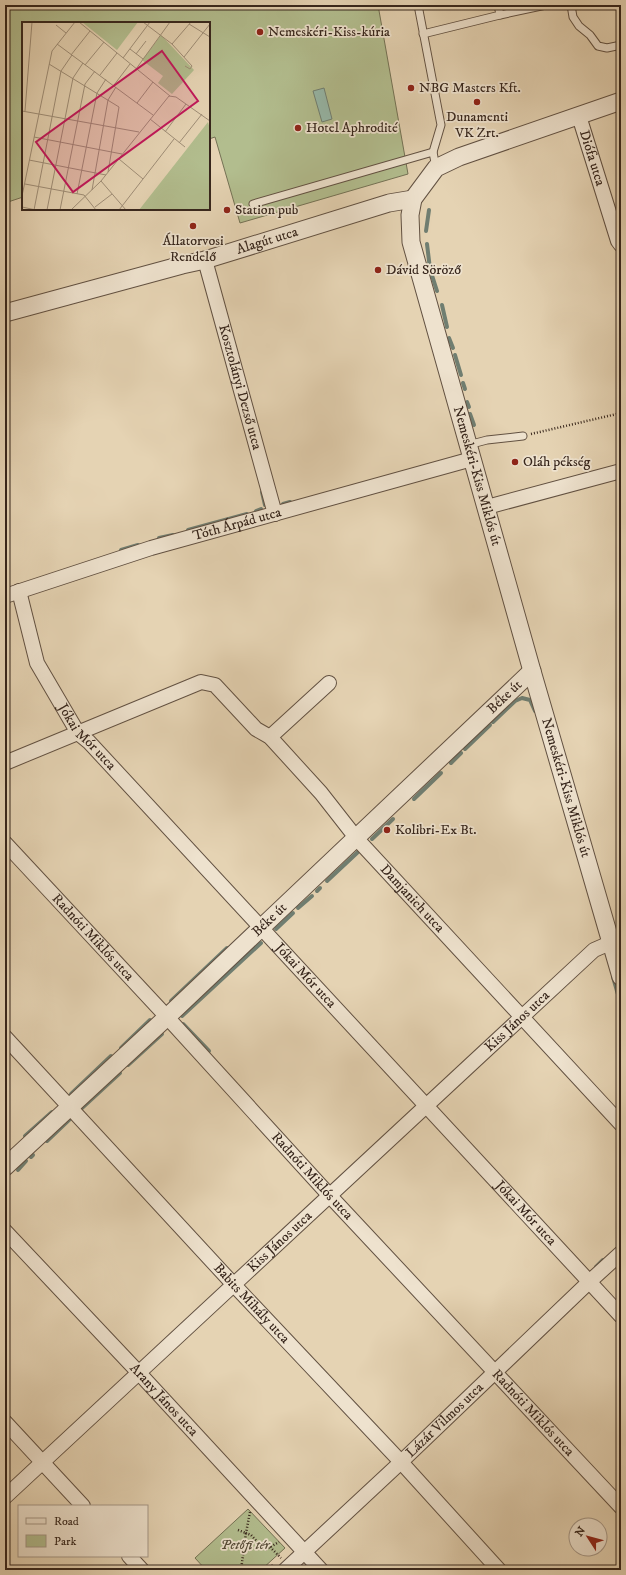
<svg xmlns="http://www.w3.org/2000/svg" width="626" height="1575" viewBox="0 0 626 1575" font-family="'IM FELL DW Pica',serif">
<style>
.green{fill:#b2bd8e;stroke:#747255}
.water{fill:#96b8a9;stroke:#707e71}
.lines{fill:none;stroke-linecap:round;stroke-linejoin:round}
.stream{stroke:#707e71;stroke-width:4}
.service-casing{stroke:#625142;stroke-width:9}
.minor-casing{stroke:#625142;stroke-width:16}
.tertiary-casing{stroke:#625142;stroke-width:19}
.path{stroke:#37261c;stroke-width:2.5;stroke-dasharray:1 2;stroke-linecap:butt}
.service{stroke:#eee2ce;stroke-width:7}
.minor{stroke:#eee2ce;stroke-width:14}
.tertiary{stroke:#eee2ce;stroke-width:17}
.poi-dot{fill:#8f2418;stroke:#eee2ce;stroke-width:1.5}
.labels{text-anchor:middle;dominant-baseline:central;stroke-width:3.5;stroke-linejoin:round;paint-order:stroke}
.poi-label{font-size:14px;fill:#37261c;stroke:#eee2ce;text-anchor:start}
.street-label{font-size:14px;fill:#37261c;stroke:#eee2ce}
.park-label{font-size:14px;font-style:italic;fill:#564c38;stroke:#eee2ce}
.inset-road{fill:none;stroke:#9f8e77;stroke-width:1}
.view{fill:#c2185b;fill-opacity:0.15;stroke:#c2185b;stroke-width:2}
.inset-edge{fill:none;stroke:#37261c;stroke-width:2}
</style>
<rect width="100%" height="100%" fill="#e5d3b3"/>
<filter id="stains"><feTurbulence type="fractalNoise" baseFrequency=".005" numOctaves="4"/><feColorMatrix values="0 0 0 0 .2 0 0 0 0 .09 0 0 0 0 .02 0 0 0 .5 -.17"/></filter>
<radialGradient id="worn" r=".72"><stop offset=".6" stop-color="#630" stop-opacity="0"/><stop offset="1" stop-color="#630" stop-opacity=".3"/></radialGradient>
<g class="green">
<path d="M5,5H378L408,174L240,223L215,137L209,139V23H23V197L5,203Z"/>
<path d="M248,1509L285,1548L261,1570H206L195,1558Z"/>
</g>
<path class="water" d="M324,88L332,119L322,122L313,91Z"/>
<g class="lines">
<g class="stream">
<path d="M426,231L429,210"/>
<path d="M427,244L430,269L437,291"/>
<path d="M442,305L447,327"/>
<path d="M449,338L453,348"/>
<path d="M455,355L461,375"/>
<path d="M463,383L465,389"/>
<path d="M467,402L469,407"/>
<path d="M470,414L474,425"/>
<path d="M262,492L265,505"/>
<path d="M283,504L290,502"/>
<path d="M256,511L261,509"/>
<path d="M188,530L247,514"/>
<path d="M159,538L173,535"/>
<path d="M121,550L138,545"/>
<path d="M493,722L515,701L522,698L530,700L535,711"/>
<path d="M465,749L490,725"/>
<path d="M451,763L461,753"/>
<path d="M414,799L441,773"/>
<path d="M372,839L393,819"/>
<path d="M327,881L358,852"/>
<path d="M317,891L320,888"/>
<path d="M298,908L312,896"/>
<path d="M276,929L293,913"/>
<path d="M613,977L621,1005"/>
<path d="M171,1001L227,948"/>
<path d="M182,1016L261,943"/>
<path d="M183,1024L209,1051"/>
<path d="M121,1048L150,1020"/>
<path d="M128,1065L162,1034"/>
<path d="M71,1094L111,1056"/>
<path d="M82,1108L120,1073"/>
<path d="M25,1136L52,1112"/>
<path d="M47,1141L70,1119"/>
<path d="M31,1157L33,1155"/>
<path d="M18,1170L26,1161"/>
<path d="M596,1267L603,1260"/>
</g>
<defs>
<g id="service">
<path d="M418,5L441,125L433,152"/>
<path d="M571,5L573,17L579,26L590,35L598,46L607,48L621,45"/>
<path d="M500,15L546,5"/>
<path d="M423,34L500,15L498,5"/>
<path d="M253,204L433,152L436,168"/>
<path d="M468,445L487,440L523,436"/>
</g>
<g id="minor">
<path id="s1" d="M579,116L618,241L621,245"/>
<path id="s2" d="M205,260L275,514"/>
<path d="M487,507L621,471"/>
<path id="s3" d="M19,591L37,663L78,733L89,742L621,1316"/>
<path id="s4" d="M5,596L151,548L472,459"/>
<path d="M270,737L329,683"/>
<path id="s5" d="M5,763L201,682L215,685L256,729L270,737L321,793L357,839L621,1124"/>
<path id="s6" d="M5,843L167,1017L330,1196L621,1507"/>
<path id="s7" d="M5,1037L234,1285L401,1462L499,1570"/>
<path id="s8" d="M5,1231L139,1373L321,1570"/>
<path d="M5,1422L83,1506"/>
<path id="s9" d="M5,1497L594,950L610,943"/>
<path d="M129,1556L142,1570"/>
<path id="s10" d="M285,1570L401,1462L589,1282L621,1253"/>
</g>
<g id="tertiary">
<path id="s11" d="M621,101L459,157L436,168L413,199L410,215L411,242L532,671L621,977"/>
<path id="s12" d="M5,313L182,265L205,260L389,203L413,199"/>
<path id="s13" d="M5,1167L167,1017L532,671"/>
</g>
</defs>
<use href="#service" class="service-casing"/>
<use href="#minor" class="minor-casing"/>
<use href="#tertiary" class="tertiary-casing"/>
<g class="path">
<path d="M531,434L621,413"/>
<path d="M250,1512L246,1533L251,1535L265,1550L279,1542"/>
<path d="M238,1530L246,1533L241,1570"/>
<path d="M270,1547L281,1558"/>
<path d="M268,1570L273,1565"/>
</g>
<use href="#service" class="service"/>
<use href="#minor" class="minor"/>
<use href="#tertiary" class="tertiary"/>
</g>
<g class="poi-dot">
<circle cx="260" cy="32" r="4"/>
<circle cx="411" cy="88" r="4"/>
<circle cx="477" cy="102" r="4"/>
<circle cx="298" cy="128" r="4"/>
<circle cx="227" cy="210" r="4"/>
<circle cx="193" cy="226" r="4"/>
<circle cx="378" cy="270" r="4"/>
<circle cx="515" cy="462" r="4"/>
<circle cx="387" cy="830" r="4"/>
</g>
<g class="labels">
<g class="poi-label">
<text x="268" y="32">Nemeskéri-Kiss-kúria</text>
<text x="419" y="88">NBG Masters Kft.</text>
<text x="477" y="117" text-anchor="middle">Dunamenti<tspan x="477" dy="16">VK Zrt.</tspan></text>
<text x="306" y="128">Hotel Aphrodité</text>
<text x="235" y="210">Station pub</text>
<text x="193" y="241" text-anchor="middle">Állatorvosi<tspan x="193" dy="16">Rendelő</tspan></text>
<text x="386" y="270">Dávid Söröző</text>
<text x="523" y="462">Oláh pékség</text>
<text x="395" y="830">Kolibri-Ex Bt.</text>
</g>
<g class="street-label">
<text stroke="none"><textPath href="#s1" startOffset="44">Diófa utca</textPath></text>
<text stroke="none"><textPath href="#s12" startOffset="272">Alagút utca</textPath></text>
<text stroke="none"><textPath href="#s2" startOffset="132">Kosztolányi Dezső utca</textPath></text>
<text stroke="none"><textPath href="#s11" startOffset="522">Nemeskéri-Kiss Miklós út</textPath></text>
<text stroke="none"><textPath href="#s4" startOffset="243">Tóth Árpád utca</textPath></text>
<text stroke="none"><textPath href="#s13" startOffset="686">Béke út</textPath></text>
<text stroke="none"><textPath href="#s3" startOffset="164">Jókai Mór utca</textPath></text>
<text stroke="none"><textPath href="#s11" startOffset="846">Nemeskéri-Kiss Miklós út</textPath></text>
<text stroke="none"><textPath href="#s5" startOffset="518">Damjanich utca</textPath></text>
<text stroke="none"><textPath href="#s13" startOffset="362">Béke út</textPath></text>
<text stroke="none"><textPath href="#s6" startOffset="129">Radnóti Miklós utca</textPath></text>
<text stroke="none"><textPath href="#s3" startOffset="488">Jókai Mór utca</textPath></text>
<text stroke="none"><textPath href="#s9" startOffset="699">Kiss János utca</textPath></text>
<text stroke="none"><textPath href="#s6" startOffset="453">Radnóti Miklós utca</textPath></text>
<text stroke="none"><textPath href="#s3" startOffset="812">Jókai Mór utca</textPath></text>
<text stroke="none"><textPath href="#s9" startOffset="375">Kiss János utca</textPath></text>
<text stroke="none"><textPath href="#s7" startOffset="363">Babits Mihály utca</textPath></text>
<text stroke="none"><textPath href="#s8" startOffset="232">Arany János utca</textPath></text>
<text stroke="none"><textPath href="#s6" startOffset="777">Radnóti Miklós utca</textPath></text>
<text stroke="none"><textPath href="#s10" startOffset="219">Lázár Vilmos utca</textPath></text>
</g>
<g class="park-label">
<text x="245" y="1545">Petőfi tér</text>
</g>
</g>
<g transform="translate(22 22)">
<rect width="188" height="188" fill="#e5d3b3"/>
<path d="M60,0H116L95,28ZM139,13L172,48L150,72L136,61L141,54L120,38ZM186,100L188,107V188H117Z" fill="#b2bd8e"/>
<path class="inset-road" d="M57,0L148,74M121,0L150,22L170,44L168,47L163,44M167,2L188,15M34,3L44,11M35,22L131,93M150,22L169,0M108,27L121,37M114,32L124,19M49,33L68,9M162,35L188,2M101,36L128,0M27,42L97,85L86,150M63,43L82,20M114,47L148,0M78,53L95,31M92,63L108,42M115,81L131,60M0,89L117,110M3,89L10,0M128,97L163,125M143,110L164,82M12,115L100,132M157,121L180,92M97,137L121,157M7,138L84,153M79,159L104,188M3,162L62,173L74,188M70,168L86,78L94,65M55,172L75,71L84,57M0,174L30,29L53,0M0,185L14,188M73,185L90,172M12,188L39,49L50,33M25,188L51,56L61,41M38,188L63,62L73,49M49,188L79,159L147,74L154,75L188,99M97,188L152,117"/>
<path class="view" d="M140,29L176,79L51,170L14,120Z"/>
<rect width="188" height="188" class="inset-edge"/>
</g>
<rect width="626" height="1575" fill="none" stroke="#e5d3b3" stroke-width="20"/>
<rect x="6" y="6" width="614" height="1563" fill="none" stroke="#37261c" stroke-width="2"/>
<rect x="10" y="10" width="606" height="1555" fill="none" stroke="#37261c"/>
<rect x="18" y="1505" width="130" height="52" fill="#eee2ce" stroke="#a59787"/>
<rect x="26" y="1518" width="20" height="6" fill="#eee2ce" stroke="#a59787"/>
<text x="54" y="1525" font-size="12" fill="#37261c">Road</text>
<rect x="26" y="1535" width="20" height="12" fill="#b2bd8e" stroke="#a59787"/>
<text x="54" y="1545" font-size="12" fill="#37261c">Park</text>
<g transform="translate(588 1537) rotate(306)"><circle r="19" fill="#eee2ce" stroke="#a59787"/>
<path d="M0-3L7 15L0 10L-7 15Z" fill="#8f2418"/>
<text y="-6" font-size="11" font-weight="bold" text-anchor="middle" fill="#37261c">N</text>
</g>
<rect width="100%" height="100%" filter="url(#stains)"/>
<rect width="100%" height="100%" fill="url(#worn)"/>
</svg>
